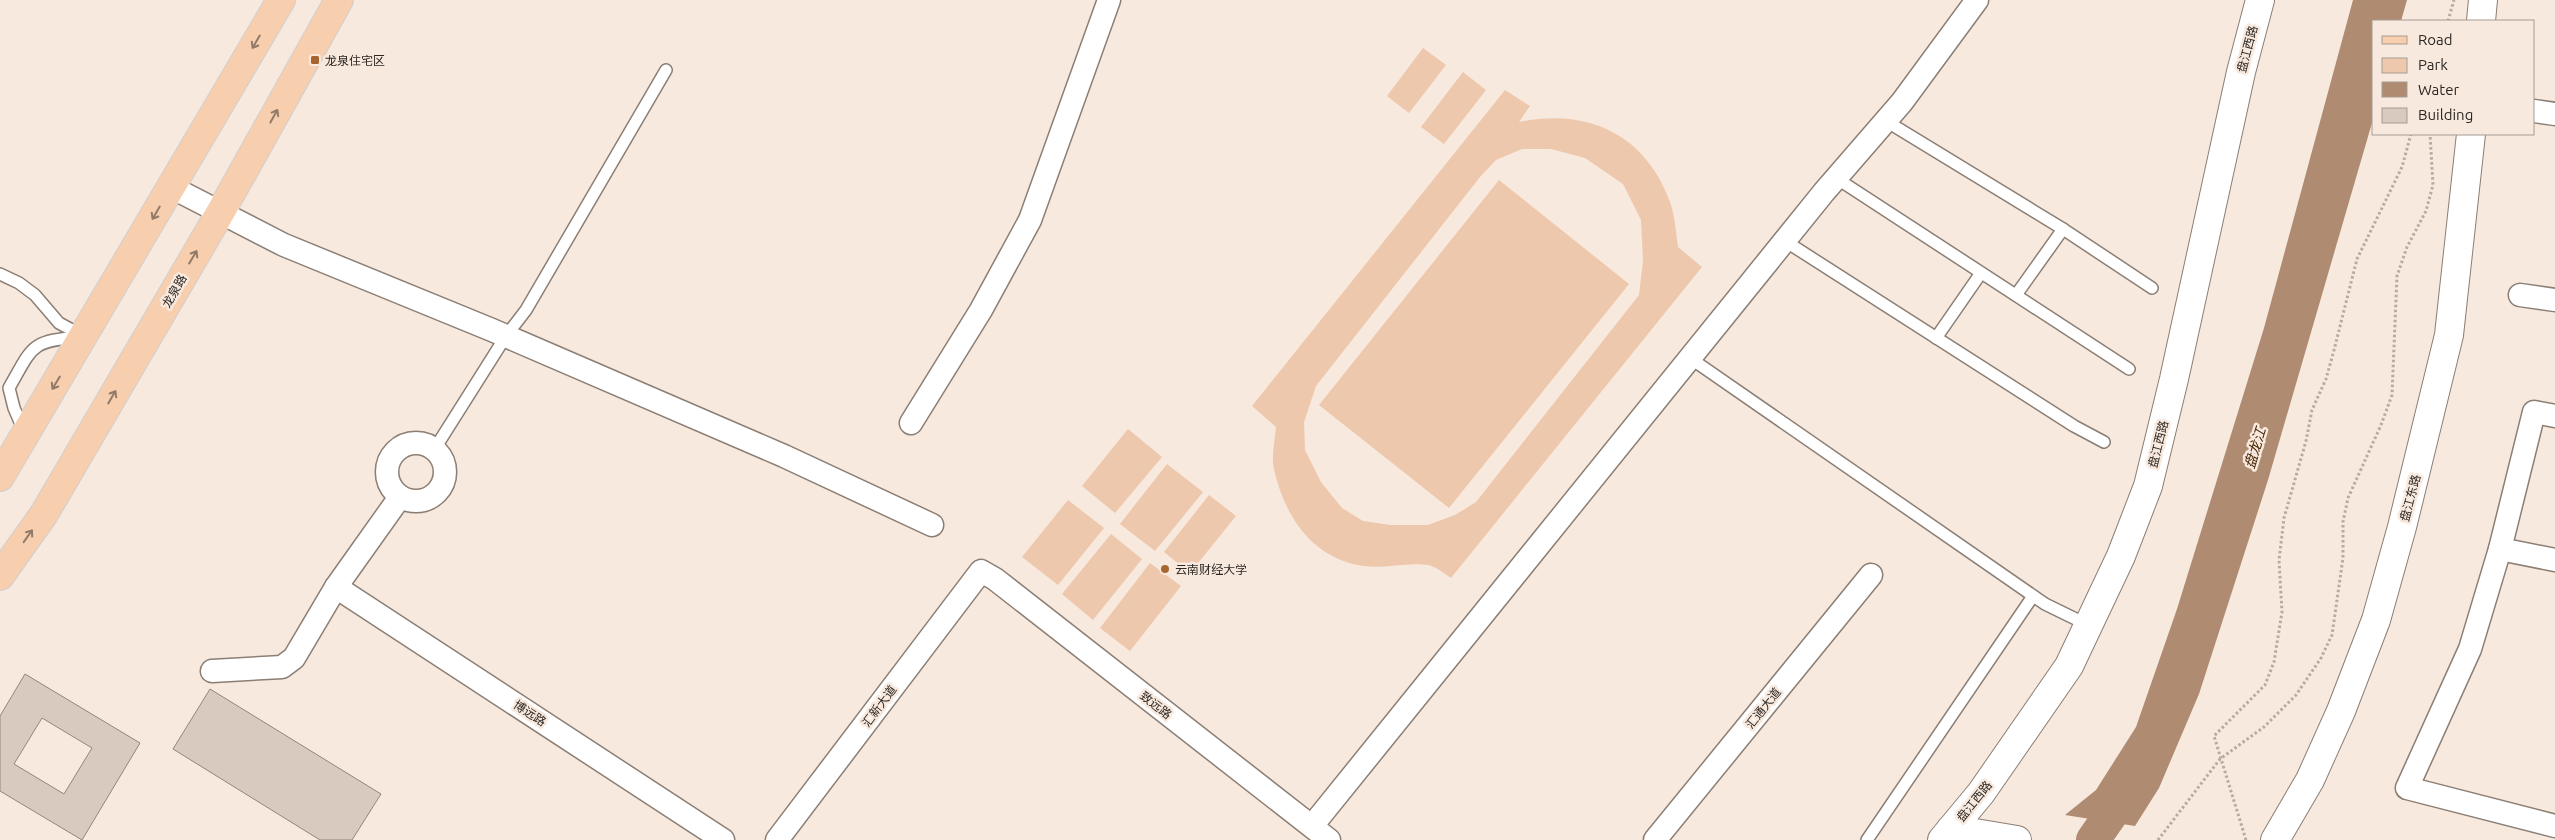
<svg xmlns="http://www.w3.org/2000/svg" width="2555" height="840" viewBox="0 0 2555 840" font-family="Ubuntu,'Noto Sans SC',sans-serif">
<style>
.green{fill:#edc8ad;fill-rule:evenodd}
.water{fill:#ae8b71}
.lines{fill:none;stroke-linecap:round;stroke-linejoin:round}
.river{stroke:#ae8b71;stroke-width:34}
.building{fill:#d8cabf;stroke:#93857b;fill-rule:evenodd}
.service-casing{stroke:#8b7e74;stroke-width:14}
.minor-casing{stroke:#8b7e74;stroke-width:25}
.tertiary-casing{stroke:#8b7e74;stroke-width:30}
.primary-casing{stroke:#d1cfcf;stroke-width:30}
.path{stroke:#b6aaa1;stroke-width:3;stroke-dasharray:2.5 2.5;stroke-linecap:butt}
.service{stroke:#fff;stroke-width:11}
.minor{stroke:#fff;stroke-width:22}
.tertiary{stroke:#fff;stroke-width:28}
.primary{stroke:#f7ceae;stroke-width:28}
.oneway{stroke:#927a68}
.poi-dot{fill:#a76630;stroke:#f8e9de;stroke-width:2}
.labels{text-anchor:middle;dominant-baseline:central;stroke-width:5;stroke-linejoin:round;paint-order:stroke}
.street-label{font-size:12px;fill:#2c2723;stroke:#f8e9de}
.poi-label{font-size:12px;fill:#2c2723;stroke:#f8e9de;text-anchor:start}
.water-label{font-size:14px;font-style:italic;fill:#482504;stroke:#f8e9de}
</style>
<rect width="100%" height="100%" fill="#f8e9de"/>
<g class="green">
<path d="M1423,48L1446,65L1409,113L1387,96Z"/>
<path d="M1463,72L1486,90L1444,144L1421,127Z"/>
<path d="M1505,90L1530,106L1519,122C1588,108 1645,134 1670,202C1675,216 1676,233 1678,247L1702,267L1451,578C1445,574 1435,566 1428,565C1407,562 1385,569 1363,566C1313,559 1284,516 1274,469C1271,456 1275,440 1276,427L1252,406ZM1522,149H1551L1585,158L1623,184L1641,220L1643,261L1639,295L1476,502L1455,515L1428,525H1390L1363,521L1342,508L1321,482L1305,450L1304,422L1316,386L1480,177L1496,160Z"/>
<path d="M1499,180L1629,284L1449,508L1319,405Z"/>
<path d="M1128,429L1162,457L1115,513L1082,486Z"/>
<path d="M1167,464L1203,492L1155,551L1120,524Z"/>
<path d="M1209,495L1236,516L1190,573L1164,552Z"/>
<path d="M1068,500L1104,528L1058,585L1022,557Z"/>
<path d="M1111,534L1142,559L1093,620L1062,594Z"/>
<path d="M1150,563L1181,586L1130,651L1100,628Z"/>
</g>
<path class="water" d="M2353,0H2407L2401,21H2374V116L2268,480L2199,694L2159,788L2135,826L2065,815L2096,790L2136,727L2177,609L2264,328Z"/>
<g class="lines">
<path class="river" d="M2093,840L2132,784"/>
</g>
<g class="building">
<path d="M25,674L140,743L82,840L0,791V716ZM42,718L92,748L64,794L14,764Z"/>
<path d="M210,689L381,794L352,840H320L173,749Z"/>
</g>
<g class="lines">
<defs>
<g id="service">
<path d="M1886,121L2063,229L2152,288"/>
<path d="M1836,178L2129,369"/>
<path d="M1785,241L2074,426L2104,442"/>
<path d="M0,274L19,283L35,295L59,323L83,336"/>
<path d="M2016,295L2063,229"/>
<path d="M1936,338L1981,273"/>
<path d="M1690,358L2045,604L2088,625"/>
<path d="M24,431L14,408L9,388C33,346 30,341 80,337"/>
<path d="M434,450L506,336L526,310L666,70"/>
<path d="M1867,840L2033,596"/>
</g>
<g id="minor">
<path d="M2534,111L2555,114"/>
<path d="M171,187L284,245L492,330L784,456L932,525"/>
<path d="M2520,295L2555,300"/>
<path d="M2555,416L2534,412L2500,549L2470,649L2407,788L2555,826"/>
<path d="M911,423L981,310L1030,220L1109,0"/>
<circle cx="416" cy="472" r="29"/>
<path d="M2500,549L2555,560"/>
<path d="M336,587L723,840"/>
<path d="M212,671L282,667L294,658L336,587L400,497"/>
<path d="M1312,826L1824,192L1902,102L1977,0"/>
<path d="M777,840L981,571L995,579L1329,840"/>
<path d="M1655,840L1871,575"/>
</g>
<g id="tertiary">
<path d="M2481,21L2483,0"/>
<path d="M1951,829L2017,840"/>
<path d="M1942,840L1981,793L2069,666L2121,556L2148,486L2174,379L2241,72L2260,0"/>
<path d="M2275,840L2310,780L2341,711L2376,620L2402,527L2449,335L2471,134"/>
</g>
<g id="primary">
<path d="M0,477L281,0"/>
<path d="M0,576L44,514L220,213L339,0"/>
</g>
</defs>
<use href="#service" class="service-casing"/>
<use href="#minor" class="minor-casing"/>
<use href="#tertiary" class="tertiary-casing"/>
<use href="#primary" class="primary-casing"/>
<g class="path">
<path d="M2448,21L2454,0"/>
<path d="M2158,840L2220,759L2264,727L2296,695L2321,658L2332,635L2343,558V522L2348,498L2381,425L2392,395L2397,276L2407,247L2426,211L2433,185L2430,134"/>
<path d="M2246,840L2214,736L2265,685L2274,662L2282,612L2279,560L2284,518L2306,441L2312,410L2326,379L2333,354L2357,259L2402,167L2411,134"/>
</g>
<use href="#service" class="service"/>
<use href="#minor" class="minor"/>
<use href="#tertiary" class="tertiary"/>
<use href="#primary" class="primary"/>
</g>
<defs><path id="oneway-shaft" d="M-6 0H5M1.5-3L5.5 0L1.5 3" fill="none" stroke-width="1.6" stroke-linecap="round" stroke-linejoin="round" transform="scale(1.25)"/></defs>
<g class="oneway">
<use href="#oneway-shaft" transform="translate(256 42) rotate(120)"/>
<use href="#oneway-shaft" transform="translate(274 116) rotate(-61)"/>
<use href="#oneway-shaft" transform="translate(156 213) rotate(120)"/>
<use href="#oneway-shaft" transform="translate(193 257) rotate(-59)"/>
<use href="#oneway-shaft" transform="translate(56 383) rotate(121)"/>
<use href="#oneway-shaft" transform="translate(112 397) rotate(-60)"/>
<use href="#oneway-shaft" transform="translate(28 536) rotate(-55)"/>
</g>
<g class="poi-dot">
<rect x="310" y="55" width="10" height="10" rx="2.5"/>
<circle cx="1165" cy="569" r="5"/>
</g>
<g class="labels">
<g class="street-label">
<text transform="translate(2247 49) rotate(-75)">盘江西路</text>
<text transform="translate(174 291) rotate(-60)">龙泉路</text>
<text transform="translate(2158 444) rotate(-76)">盘江西路</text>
<text transform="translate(2410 498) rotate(-75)">盘江东路</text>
<text transform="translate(1156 705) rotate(38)">致远路</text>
<text transform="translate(879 706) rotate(-53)">汇新大道</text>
<text transform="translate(1763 708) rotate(-51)">汇通大道</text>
<text transform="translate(530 713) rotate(33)">博远路</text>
<text transform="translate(1974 801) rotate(-51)">盘江西路</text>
</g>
<g class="poi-label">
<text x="325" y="60">龙泉住宅区</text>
<text x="1175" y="569">云南财经大学</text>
</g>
<g class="water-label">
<text transform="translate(2255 448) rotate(-73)">盘龙江</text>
</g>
</g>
<rect x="2372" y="20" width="162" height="115" fill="#f8e9de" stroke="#a69b93"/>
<rect x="2382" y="36" width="25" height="8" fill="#f7ceae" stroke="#a69b93"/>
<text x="2418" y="45" font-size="15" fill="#2c2723">Road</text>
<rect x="2382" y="58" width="25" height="15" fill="#edc8ad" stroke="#a69b93"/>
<text x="2418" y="70" font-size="15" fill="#2c2723">Park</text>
<rect x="2382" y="82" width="25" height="15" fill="#ae8b71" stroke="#a69b93"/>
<text x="2418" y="95" font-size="15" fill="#2c2723">Water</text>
<rect x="2382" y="108" width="25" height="15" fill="#d8cabf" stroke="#a69b93"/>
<text x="2418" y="120" font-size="15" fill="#2c2723">Building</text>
</svg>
